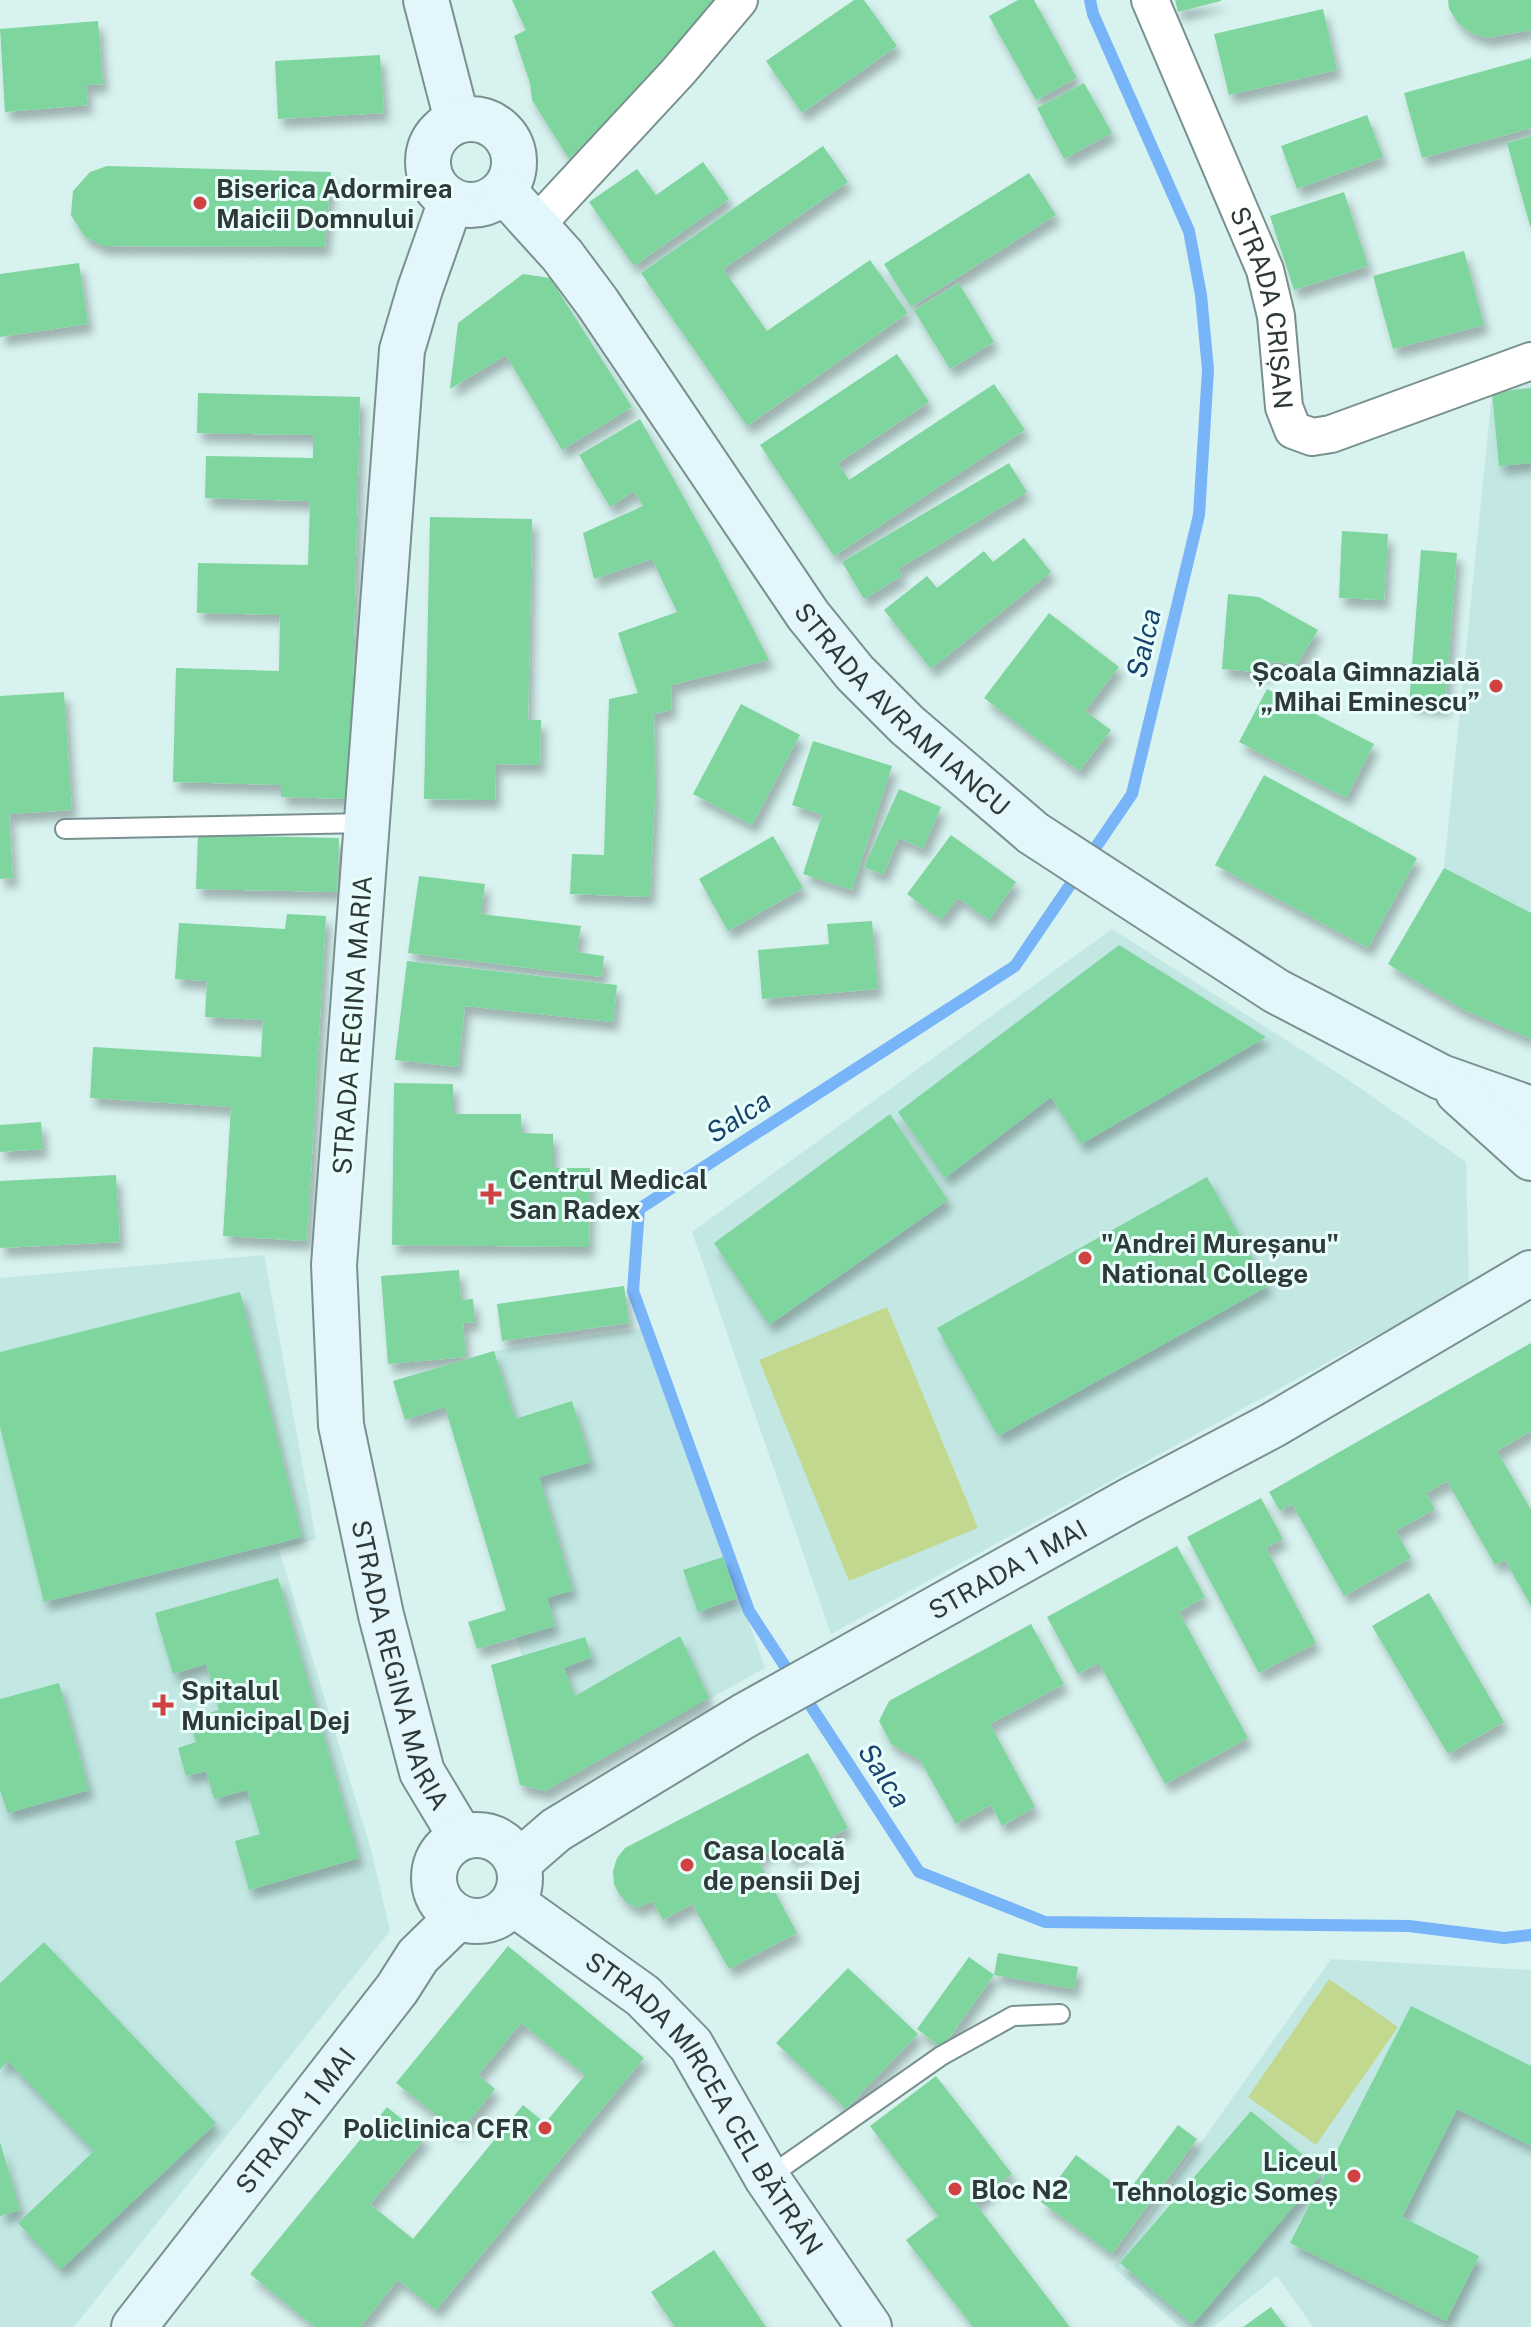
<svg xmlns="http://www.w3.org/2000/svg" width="1531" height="2327" viewBox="0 0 1531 2327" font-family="'Public Sans',sans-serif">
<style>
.built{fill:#c3e8e4}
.green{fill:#c2d88f}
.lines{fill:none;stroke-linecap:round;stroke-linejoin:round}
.stream{stroke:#78b4f8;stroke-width:12}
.building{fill:#7ed59d;filter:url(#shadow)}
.lane-casing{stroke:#78918e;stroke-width:22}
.street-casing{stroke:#78918e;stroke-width:40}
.secondary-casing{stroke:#78918e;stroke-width:48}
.lane{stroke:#fff;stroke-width:18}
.street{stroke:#fff;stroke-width:36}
.secondary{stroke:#e2f6fc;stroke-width:44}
.poi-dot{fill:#d04142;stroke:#e8fefb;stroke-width:3}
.labels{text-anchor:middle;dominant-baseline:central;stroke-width:6;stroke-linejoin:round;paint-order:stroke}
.poi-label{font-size:26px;font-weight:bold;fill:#2f3a38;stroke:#e8fefb;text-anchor:start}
.street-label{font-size:26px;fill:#2f3a38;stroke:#e8fefb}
.water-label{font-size:28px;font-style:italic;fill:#19436e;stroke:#e8fefb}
</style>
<defs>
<filter id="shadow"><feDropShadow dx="5" dy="9" stdDeviation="4" flood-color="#0004"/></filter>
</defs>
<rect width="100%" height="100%" fill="#d7f2ef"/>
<g class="built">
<path d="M1531,379V1039L1464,1010L1388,964L1444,868L1492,392Z"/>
<path d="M1112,929L1347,1079L1466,1162L1469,1285L831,1634L692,1232Z"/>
<path d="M264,1255L316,1539L279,1550L371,1849L390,1931L74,2327H0V1278Z"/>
<path d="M646,1327L765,1668L545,1791L520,1785L522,1656L445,1408L405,1420L393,1381L494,1351Z"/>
<path d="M1331,1959L1531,1970V2327H1313L1277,2276L1213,2327H1180L1113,2267Z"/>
</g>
<g class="green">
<path d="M887,1307L978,1528L849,1581L759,1360Z"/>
<path d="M1329,1979L1398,2027L1316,2145L1248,2097Z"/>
</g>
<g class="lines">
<path class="stream" d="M1090,0L1093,14L1189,231L1201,295L1208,370L1199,515L1132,794L1015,966L639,1209L633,1291L749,1611L919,1872L1045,1922L1409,1926L1504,1938L1531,1935"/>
</g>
<g class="building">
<path d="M512,0H724L569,159L532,100L530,83L514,36L526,30Z"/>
<path d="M854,0H864L897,46L802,113L766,61Z"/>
<path d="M1018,0H1034L1077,78L1036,100L989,16Z"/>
<path d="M1175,0H1221V1L1178,12Z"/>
<path d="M1448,0H1531V30L1487,38L1471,33L1458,23L1449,9Z"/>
<path d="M1323,9L1337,70L1229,95L1214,34Z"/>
<path d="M98,21L103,84L86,85L88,105L5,112L0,29Z"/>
<path d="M380,55L384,113L278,119L275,61Z"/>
<path d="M1531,58V128L1422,158L1404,93Z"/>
<path d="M1084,83L1112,133L1064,159L1037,108Z"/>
<path d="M1367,115L1383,157L1297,189L1281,146Z"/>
<path d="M1531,136V226H1530L1507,143Z"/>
<path d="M823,146L848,182L723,269L767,331L870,260L908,313L747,426L641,273Z"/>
<path d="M703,162L729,199L634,266L589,202L637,169L656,195Z"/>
<path d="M107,166L331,172L325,247L103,246L85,237L71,215L73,191L90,172Z"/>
<path d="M1029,173L1056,215L911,307L884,264Z"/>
<path d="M1344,192L1368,266L1294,290L1270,216Z"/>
<path d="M1464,251L1484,325L1393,349L1373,276Z"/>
<path d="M79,263L88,324L0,337V274Z"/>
<path d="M523,274L550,278L632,407L562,450L506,355L450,389L458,323Z"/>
<path d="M959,283L994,342L950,369L914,310Z"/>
<path d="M897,354L929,402L838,463L849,480L994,384L1025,430L834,556L760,445Z"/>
<path d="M1531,388V463L1499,466L1492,392Z"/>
<path d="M198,393L360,397L350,799L281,797V785L173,782L176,668L279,671L280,615L197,613L198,563L308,565L310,501L205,498L206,456L313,458V435L197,433Z"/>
<path d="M640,419L707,539L769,660L672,685L671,710L654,714L655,796L650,897L570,894L572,854L604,855L609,699L638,693L618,633L677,612L652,559L594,579L583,533L643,506L634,491L610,507L579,455Z"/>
<path d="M1009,463L1027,492L898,569L902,576L864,599L842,562Z"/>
<path d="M430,517L532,519L528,720H541L540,765L496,764L495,800L424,799Z"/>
<path d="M1342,531L1388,534L1384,600L1339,598Z"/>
<path d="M1024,538L1051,572L931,669L884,610L927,576L937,588L984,551L993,562Z"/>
<path d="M1421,550L1457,553L1445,707L1409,704Z"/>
<path d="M1228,594L1259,597L1318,630L1297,664L1271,662L1267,673L1222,669Z"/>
<path d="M1049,613L1119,667L1085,711L1111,730L1079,771L984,698Z"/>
<path d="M1267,689L1374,744L1346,798L1239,742Z"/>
<path d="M64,692L72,810L9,814L13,878L0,879V696Z"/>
<path d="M741,704L800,735L752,825L693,794Z"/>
<path d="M813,741L892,766L852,890L803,874L822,815L792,805Z"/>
<path d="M1264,775L1417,858L1368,948L1215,865Z"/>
<path d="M899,789L941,807L923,849L899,838L883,875L864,867Z"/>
<path d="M198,835L339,838L337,892L196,889Z"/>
<path d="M951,835L1016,882L989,920L958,898L941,920L907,894Z"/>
<path d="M773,836L803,888L728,931L699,879Z"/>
<path d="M1444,868L1531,913V1039L1464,1010L1388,964Z"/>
<path d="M419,876L485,884L481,914L581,926L577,952L604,956L602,977L408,953Z"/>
<path d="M287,914L326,916L307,1241L223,1236L231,1107L90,1098L93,1047L261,1057L263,1020L205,1017L207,981L175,979L179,923L285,929Z"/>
<path d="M872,921L878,989L762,999L758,950L829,944L827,924Z"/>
<path d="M1119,945L1266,1037L1081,1144L1051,1097L945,1178L898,1112Z"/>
<path d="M407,961L617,985L613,1022L465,1006L458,1067L395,1060Z"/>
<path d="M394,1083L453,1084V1114H521V1133L553,1134V1168H590L589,1247L392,1245Z"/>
<path d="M890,1114L948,1200L769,1325L714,1243Z"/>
<path d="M41,1122L43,1149L0,1152V1125Z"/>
<path d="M116,1175L120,1242L0,1248V1181Z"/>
<path d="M1207,1177L1268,1286L998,1436L937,1328Z"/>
<path d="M459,1270L461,1300L473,1299L475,1322L463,1323L466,1357L388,1364L381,1276Z"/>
<path d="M624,1286L629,1323L502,1341L497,1304Z"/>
<path d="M240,1292L302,1537L44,1602L0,1427V1352Z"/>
<path d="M1531,1343V1431L1497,1451L1531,1510V1606L1505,1560L1495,1565L1447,1481L1426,1493L1435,1509L1396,1531L1411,1558L1344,1596L1292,1504L1280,1511L1269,1492Z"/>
<path d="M494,1351L515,1419L572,1401L591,1462L539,1477L573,1590L547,1598L555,1626L477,1649L468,1622L506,1610L445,1407L405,1420L393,1381Z"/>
<path d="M1261,1498L1283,1539L1266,1548L1316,1643L1259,1673L1187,1537Z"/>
<path d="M1177,1546L1205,1597L1179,1612L1248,1738L1165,1784L1099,1663L1078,1674L1047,1617Z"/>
<path d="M723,1557L737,1598L698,1612L683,1570Z"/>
<path d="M278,1578L359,1858L249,1890L235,1841L260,1834L247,1790L214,1799L206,1771L186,1776L178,1748L196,1742L189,1719L219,1710L206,1664L173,1674L155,1613Z"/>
<path d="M1429,1593L1504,1722L1448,1754L1372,1626Z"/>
<path d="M1031,1624L1064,1684L990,1724L1035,1807L1002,1826L991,1805L956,1824L920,1760L891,1744L879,1721L889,1701Z"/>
<path d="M680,1636L709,1698L545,1791L520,1785L491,1665L585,1637L592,1657L564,1668L575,1696Z"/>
<path d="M59,1683L89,1790L8,1813L0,1791V1699Z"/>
<path d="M808,1753L848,1828L791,1859L783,1844L757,1858L797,1933L729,1969L692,1904L663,1920L652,1901L638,1908L627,1903L619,1894L614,1884L613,1871L617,1858L625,1848Z"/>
<path d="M44,1942L216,2123L61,2269L18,2223L94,2151L8,2061L0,2069V1983Z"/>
<path d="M508,1946L644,2058L436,2310L398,2280L360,2327H315L250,2274L387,2107L425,2138L370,2204L413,2239L523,2105L545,2123L585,2075L521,2023L478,2075L495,2089L459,2133L396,2083Z"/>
<path d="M998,1953L1078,1967L1074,1989L994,1975Z"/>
<path d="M969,1957L994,1975L942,2048L917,2029Z"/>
<path d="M848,1968L918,2034L846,2109L776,2043Z"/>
<path d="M1411,2006L1531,2066V2146L1457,2109L1402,2217L1479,2256L1446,2321L1290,2243Z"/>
<path d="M936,2076L1012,2174L975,2203L1070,2327H973L906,2240L938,2216L870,2126Z"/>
<path d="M1251,2111L1323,2172L1193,2324L1120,2263Z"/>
<path d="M1178,2125L1197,2139L1112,2254L1041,2202L1076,2155L1127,2193Z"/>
<path d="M0,2142L20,2210L0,2216Z"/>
<path d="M714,2250L766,2327H675L651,2292Z"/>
<path d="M1271,2307L1286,2327H1243Z"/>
</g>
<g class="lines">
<defs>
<g id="lane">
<path d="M65,829L366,823"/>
<path d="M767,2178L941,2056L1013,2016L1060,2014"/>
</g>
<g id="street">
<path id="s1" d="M1150,0L1265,270L1276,316L1284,407L1293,430L1312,437L1331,434L1531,361"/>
<path d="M536,225L678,72L739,0"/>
</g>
<g id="secondary">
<path d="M426,0L457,120"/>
<circle cx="471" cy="162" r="43"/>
<path id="s2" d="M504,191L562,255L597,302L808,615L855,673L907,725L1033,833L1276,991L1441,1077L1531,1109"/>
<path id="s3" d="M451,201L420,289L402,350L334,1265L341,1425L381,1615L422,1772L461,1837"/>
<path d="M1458,1092L1531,1158"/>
<circle cx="477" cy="1878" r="43"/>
<path id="s4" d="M518,1863L556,1830L744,1716L1129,1501L1273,1425L1531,1273"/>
<path id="s5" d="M513,1903L643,1996L691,2045L767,2178L869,2327"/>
<path id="s6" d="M134,2327L397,1989L418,1956L457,1918"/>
</g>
</defs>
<use href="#lane" class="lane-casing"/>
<use href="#street" class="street-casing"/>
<use href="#secondary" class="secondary-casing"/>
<use href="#lane" class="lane"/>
<use href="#street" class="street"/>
<use href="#secondary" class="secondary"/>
</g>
<g class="poi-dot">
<circle cx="200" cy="203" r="8"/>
<circle cx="1496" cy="686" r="8"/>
<path d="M487 1182h8v8h8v8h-8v8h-8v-8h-8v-8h8z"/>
<circle cx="1085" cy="1258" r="8"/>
<path d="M159 1693h8v8h8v8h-8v8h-8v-8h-8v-8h8z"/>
<circle cx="687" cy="1865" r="8"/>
<circle cx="545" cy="2128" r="8"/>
<circle cx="1354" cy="2176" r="8"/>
<circle cx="955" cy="2189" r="8"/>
</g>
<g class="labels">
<g class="poi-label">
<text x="216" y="188">Biserica Adormirea<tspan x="216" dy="30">Maicii Domnului</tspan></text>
<text x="1480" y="671" text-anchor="end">Școala Gimnazială<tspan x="1480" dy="30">„Mihai Eminescu”</tspan></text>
<text x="509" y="1179">Centrul Medical<tspan x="509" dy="30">San Radex</tspan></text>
<text x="1101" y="1243">"Andrei Mureșanu"<tspan x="1101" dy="30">National College</tspan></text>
<text x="181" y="1690">Spitalul<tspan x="181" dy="30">Municipal Dej</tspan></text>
<text x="703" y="1850">Casa locală<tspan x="703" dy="30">de pensii Dej</tspan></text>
<text x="529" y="2128" text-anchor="end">Policlinica CFR</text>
<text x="1338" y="2161" text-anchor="end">Liceul<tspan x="1338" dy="30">Tehnologic Someș</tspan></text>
<text x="971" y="2189">Bloc N2</text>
</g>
<g class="street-label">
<text stroke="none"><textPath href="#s1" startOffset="330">STRADA CRIȘAN</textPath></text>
<text stroke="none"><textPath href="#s2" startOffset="656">STRADA AVRAM IANCU</textPath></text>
<text transform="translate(352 1025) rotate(-86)">STRADA REGINA MARIA</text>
<text stroke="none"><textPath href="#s4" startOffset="572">STRADA 1 MAI</textPath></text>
<text stroke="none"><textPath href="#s3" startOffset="1482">STRADA REGINA MARIA</textPath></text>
<text stroke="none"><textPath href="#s5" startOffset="282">STRADA MIRCEA CEL BĂTRÂN</textPath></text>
<text stroke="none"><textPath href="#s6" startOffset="262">STRADA 1 MAI</textPath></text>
</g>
<g class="water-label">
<text transform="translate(1143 643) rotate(-77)">Salca</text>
<text transform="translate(738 1116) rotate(-33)">Salca</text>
<text transform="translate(885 1775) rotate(57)">Salca</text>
</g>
</g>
</svg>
